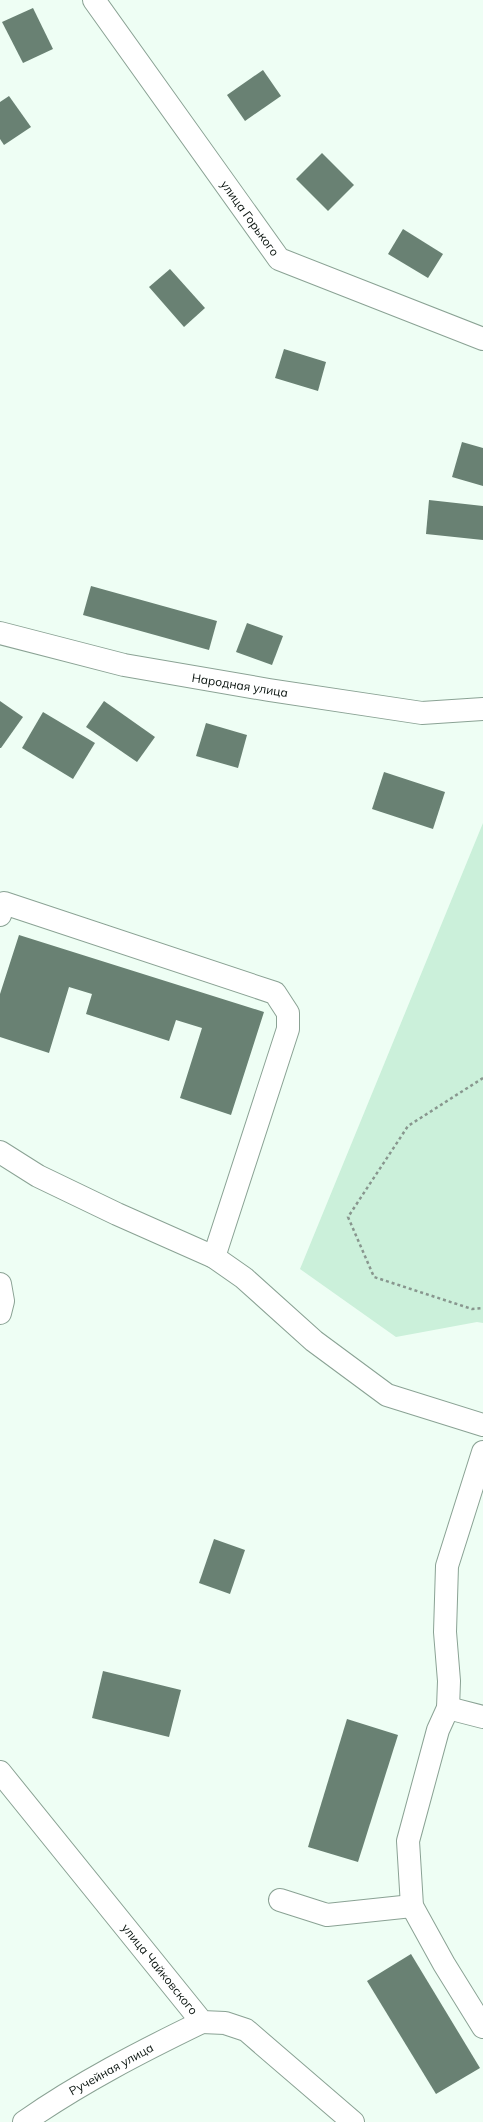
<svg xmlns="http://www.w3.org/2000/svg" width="483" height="2122" viewBox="0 0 483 2122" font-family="Mulish,sans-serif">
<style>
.green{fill:#cbf0da}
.building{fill:#698173}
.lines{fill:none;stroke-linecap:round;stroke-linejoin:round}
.minor-casing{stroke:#8aa294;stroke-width:24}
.path{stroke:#88968e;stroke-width:2.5;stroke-dasharray:3 3;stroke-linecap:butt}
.minor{stroke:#fff;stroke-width:22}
.labels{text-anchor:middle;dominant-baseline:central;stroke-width:3;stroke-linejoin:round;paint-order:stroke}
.street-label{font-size:12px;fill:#09130e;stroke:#fff}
</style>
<rect width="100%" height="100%" fill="#eefef4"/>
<path class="green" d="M483,823V1323L477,1322L396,1337L300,1269Z"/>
<g class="building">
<path d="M33,8L53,49L23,63L2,22Z"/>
<path d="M263,70L281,96L245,121L227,95Z"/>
<path d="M9,96L31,127L4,145L0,139V102Z"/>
<path d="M322,153L354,185L328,211L296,179Z"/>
<path d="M403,229L443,254L428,278L388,254Z"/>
<path d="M170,269L205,308L184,327L149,287Z"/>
<path d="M284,349L326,362L318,391L275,378Z"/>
<path d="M462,442L483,448V486L452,477Z"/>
<path d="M429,500L483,506V540L426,534Z"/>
<path d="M91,586L217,621L209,650L83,615Z"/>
<path d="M247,623L283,636L272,665L236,652Z"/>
<path d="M0,701L23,717L1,748H0Z"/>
<path d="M104,701L155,737L137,762L86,727Z"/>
<path d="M43,712L95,743L73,779L22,748Z"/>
<path d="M206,723L247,735L238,768L196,756Z"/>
<path d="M384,772L445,792L433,829L372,809Z"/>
<path d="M19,935L264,1012L231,1115L180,1098L202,1028L176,1020L169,1041L86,1014L92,994L69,987L49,1053L0,1037V994Z"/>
<path d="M214,1539L245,1550L230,1594L199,1583Z"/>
<path d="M103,1671L181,1690L169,1737L92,1718Z"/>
<path d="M347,1719L398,1735L358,1862L308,1847Z"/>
<path d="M411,1954L480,2068L436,2094L367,1981Z"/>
</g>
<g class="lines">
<defs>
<g id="minor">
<path d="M94,0L279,259L483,339"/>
<path d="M0,633L124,665L269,690L422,713L483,709"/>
<path d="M0,915L4,903L275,993L288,1013V1029L214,1257"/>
<path d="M0,1152L38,1176L117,1214L214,1257L244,1278L314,1341L387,1395L483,1425"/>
<path d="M0,1284L3,1301L0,1313"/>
<path d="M483,1452L447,1566L445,1632L449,1681L448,1708L438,1730L408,1841L412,1906L444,1964L483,2027"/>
<path d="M448,1708L483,1717"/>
<path d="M0,1772L202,2022L225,2023L246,2030L353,2122"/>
<path d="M280,1900L327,1915L412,1906"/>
<path d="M24,2122C80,2083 140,2052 202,2022"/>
</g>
</defs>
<use href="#minor" class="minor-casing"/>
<path class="path" d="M483,1078L408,1126L348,1217L374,1277L472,1309L483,1308"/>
<use href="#minor" class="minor"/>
</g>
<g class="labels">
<g class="street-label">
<text transform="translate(250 218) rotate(54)">улица Горького</text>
<text transform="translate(240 685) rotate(9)">Народная улица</text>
<text transform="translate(160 1969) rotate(51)">улица Чайковского</text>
<text transform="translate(111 2069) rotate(-29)">Ручейная улица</text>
</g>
</g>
</svg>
